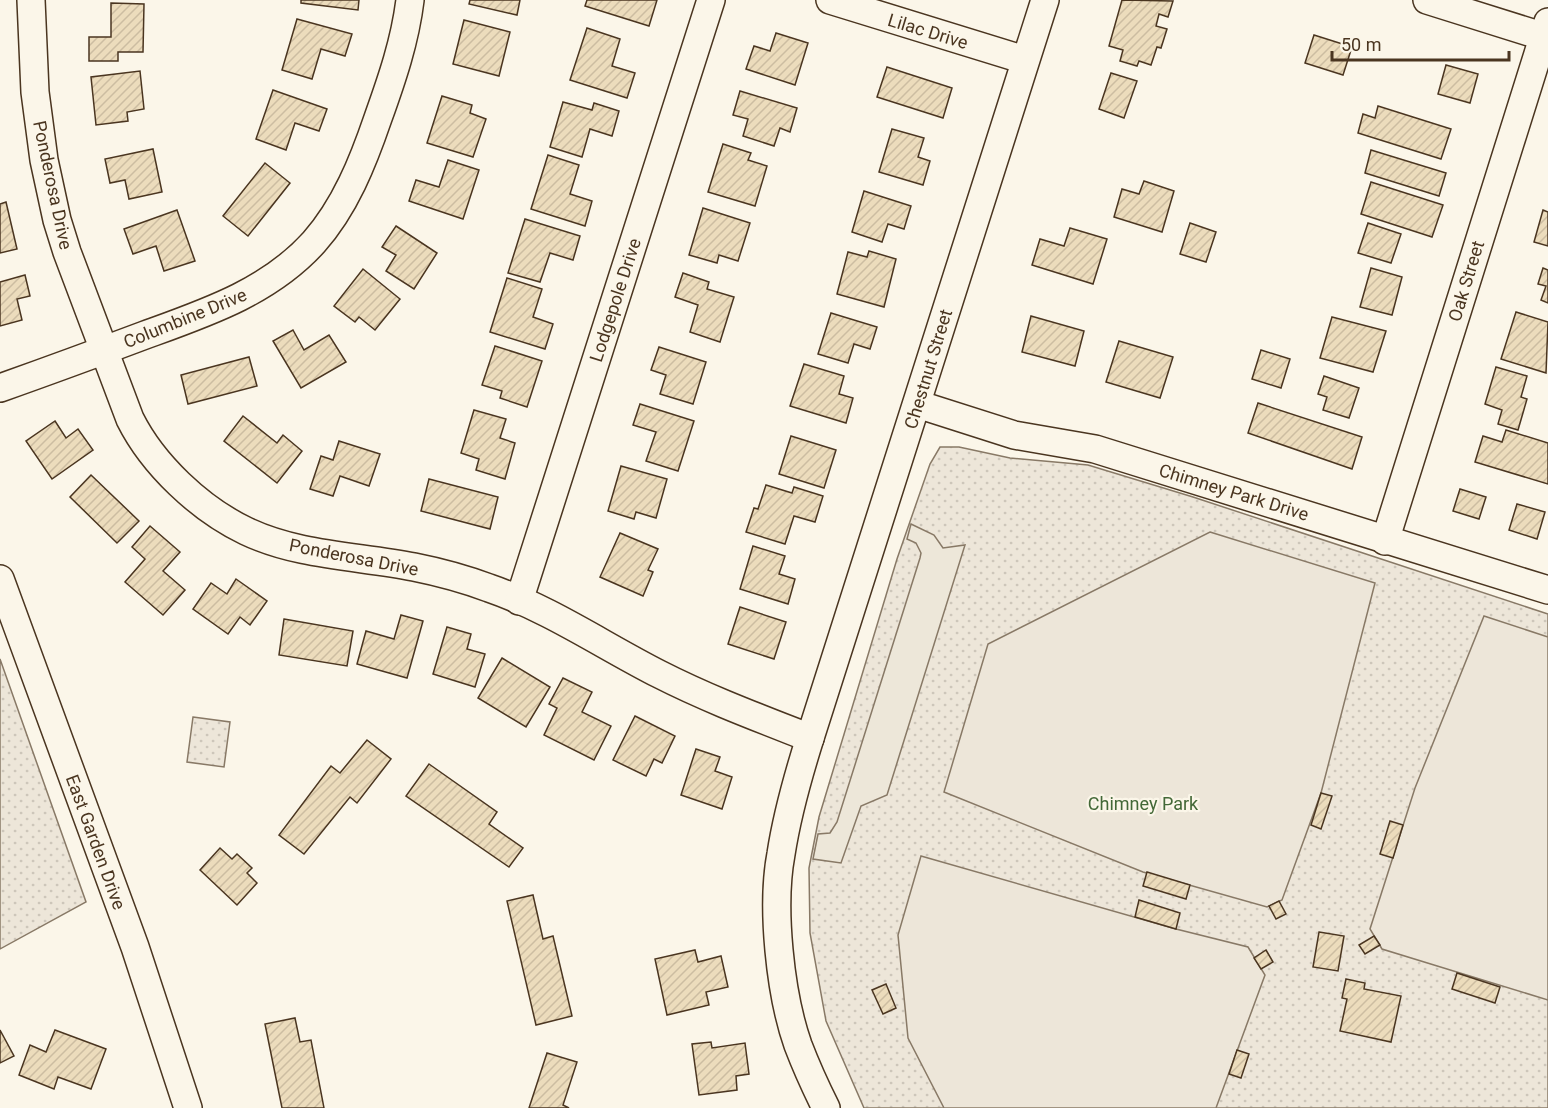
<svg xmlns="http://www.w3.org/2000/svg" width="1548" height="1108" viewBox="0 0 1548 1108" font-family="Roboto,sans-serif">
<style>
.green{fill:url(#green-dots);stroke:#887966;stroke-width:1.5}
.pitch{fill:#ede6d9;stroke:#887966;stroke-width:1.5}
.parking{fill:#ede7d9;stroke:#887966;stroke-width:1.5}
.building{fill:url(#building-hatch);stroke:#4a3520;stroke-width:1.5}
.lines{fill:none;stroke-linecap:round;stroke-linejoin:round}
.minor-casing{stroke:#4a3520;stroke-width:30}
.minor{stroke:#fbf6e9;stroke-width:27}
.labels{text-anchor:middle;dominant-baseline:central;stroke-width:4.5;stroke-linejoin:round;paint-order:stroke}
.street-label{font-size:18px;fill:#4a3520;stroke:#fbf6e9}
.park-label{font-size:18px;fill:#436837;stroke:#fbf6e9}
</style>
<defs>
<pattern id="green-dots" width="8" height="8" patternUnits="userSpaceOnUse" patternTransform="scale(1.5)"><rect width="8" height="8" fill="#ede6d9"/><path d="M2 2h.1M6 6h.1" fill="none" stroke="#cdc6ba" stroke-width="1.8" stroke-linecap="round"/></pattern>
<pattern id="building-hatch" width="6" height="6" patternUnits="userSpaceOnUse" patternTransform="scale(1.5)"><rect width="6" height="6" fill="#ecdcbc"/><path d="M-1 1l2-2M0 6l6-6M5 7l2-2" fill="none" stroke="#ccbda1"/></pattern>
</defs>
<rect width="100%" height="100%" fill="#fbf6e9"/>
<g class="green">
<path d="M940,447H959L1010,458L1088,465L1193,497L1548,614V1108H864L826,1021L810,933L809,868L819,817L897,559L930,464Z"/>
<path d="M0,659L86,902L0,949Z"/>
<path d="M193,717L230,722L224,767L187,762Z"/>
</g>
<g class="pitch">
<path d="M1210,532L1375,583L1321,793L1282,900L1267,907L1143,872L944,792L988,644Z"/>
<path d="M1484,616L1548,637V1000L1382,949L1370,929L1415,788Z"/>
<path d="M921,856L1176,929L1248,947L1265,975L1216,1108H944L908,1038L898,935Z"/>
</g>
<path class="parking" d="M911,524L934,535L943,548L965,545L887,795L861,806L841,863L813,859L818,834L830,833L837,822L920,558L921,553L916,543L907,539Z"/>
<g class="building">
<path d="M301,0H359L358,10L301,3Z"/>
<path d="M470,0H520L517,15L469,4Z"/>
<path d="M587,0H657L649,26L585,6Z"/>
<path d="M1122,0L1173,1L1168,17L1159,14L1156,26L1167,29L1161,48L1157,47L1151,65L1139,61L1137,66L1120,61L1123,50L1109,46Z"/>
<path d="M111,3L144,4L143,52H118V61H89V37H111Z"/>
<path d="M297,19L352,34L345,56L321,49L312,79L282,70Z"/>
<path d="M464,20L510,32L499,76L453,64Z"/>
<path d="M587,28L620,39L612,66L635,73L627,98L570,80Z"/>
<path d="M776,33L808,43L795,85L746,69L754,46L770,51Z"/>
<path d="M1314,35L1352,47L1343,75L1305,63Z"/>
<path d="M1446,65L1478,74L1470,103L1438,94Z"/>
<path d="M887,67L952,88L943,118L877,97Z"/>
<path d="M140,71L144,109L127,112L128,121L96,125L91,77Z"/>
<path d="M1111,73L1137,81L1124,118L1099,109Z"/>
<path d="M273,90L327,109L319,131L295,123L286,150L256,139Z"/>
<path d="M740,91L797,108L790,132L780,128L774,146L743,136L748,119L733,115Z"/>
<path d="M442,96L472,105L470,113L486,119L473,157L427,143Z"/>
<path d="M563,102L592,110L594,103L619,111L612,136L590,129L582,157L550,147Z"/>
<path d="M1378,106L1451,129L1441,159L1358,133L1363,114L1375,118Z"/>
<path d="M892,129L924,138L918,157L930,161L923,185L879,172Z"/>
<path d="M723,144L751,153L748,160L767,166L755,206L708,192Z"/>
<path d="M153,149L162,192L129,199L125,180L110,183L105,159Z"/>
<path d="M1371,150L1446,173L1439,196L1365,173Z"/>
<path d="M548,155L579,165L570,194L592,201L585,226L531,209Z"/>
<path d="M448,160L479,170L463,219L409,201L416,180L439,187Z"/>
<path d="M265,163L290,183L248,236L223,216Z"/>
<path d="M1144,181L1174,191L1162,232L1114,217L1122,189L1139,194Z"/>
<path d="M1371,182L1443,205L1432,237L1361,214Z"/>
<path d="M864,191L911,206L904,229L888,224L882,242L852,232Z"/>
<path d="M6,202L17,249L0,253V204Z"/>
<path d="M703,208L750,223L738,261L719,255L717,263L689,255Z"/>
<path d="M177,210L195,261L164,271L156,246L133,254L124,229Z"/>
<path d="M1543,210L1548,212V246L1534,242Z"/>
<path d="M525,219L580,236L573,260L550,253L540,282L508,273Z"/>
<path d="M1190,223L1216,232L1206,262L1180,254Z"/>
<path d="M1368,223L1401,234L1391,263L1358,253Z"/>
<path d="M396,226L437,253L414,289L386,271L396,255L382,247Z"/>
<path d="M1070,228L1107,239L1093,284L1032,265L1040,239L1064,246Z"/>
<path d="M869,251L896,259L884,307L837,294L848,252L867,257Z"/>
<path d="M1371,268L1402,277L1392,315L1360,307Z"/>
<path d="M1543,268L1548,270V303L1541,300L1546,286L1538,284Z"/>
<path d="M363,269L400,299L375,330L359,317L355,322L334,306Z"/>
<path d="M683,273L709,282L707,289L734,297L720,342L690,332L698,305L675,297Z"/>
<path d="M25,275L30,296L17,299L22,320L0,326V282Z"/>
<path d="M507,278L542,289L533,317L553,324L545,349L490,332Z"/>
<path d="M1516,312L1548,322L1546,373L1501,359Z"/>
<path d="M831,313L877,327L870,349L854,344L848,363L818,354Z"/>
<path d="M1031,316L1084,331L1075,366L1022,352Z"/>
<path d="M1332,317L1386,331L1373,372L1320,358Z"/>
<path d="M293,330L304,350L329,335L346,362L301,388L273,341Z"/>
<path d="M1119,341L1173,357L1160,398L1106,382Z"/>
<path d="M495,346L542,361L527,407L500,398L502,391L482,385Z"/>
<path d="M659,347L706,362L693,404L660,394L666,375L651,370Z"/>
<path d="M1261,350L1290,359L1281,388L1252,379Z"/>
<path d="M249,357L257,386L188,404L181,375Z"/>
<path d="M804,364L844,376L839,394L853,398L846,423L790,406Z"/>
<path d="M1496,367L1527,376L1521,397L1527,399L1518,430L1498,424L1502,410L1485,404Z"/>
<path d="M1324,376L1359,388L1349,418L1323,410L1327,397L1318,394Z"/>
<path d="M1258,403L1362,437L1352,469L1248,433Z"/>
<path d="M640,404L694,421L678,471L646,461L656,432L633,425Z"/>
<path d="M474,410L506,419L500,438L515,443L505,479L476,470L479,459L461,453Z"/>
<path d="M243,416L277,443L283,435L302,451L277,483L224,441Z"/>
<path d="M55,421L66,438L78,429L93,450L52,479L26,441Z"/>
<path d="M1506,430L1548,443V484L1475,462L1483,436L1502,442Z"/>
<path d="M791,436L836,450L824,488L779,474Z"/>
<path d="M339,441L380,454L369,486L340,476L333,496L310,489L321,456L333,460Z"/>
<path d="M621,466L667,479L656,518L636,512L634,519L608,511Z"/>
<path d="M91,475L139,521L117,543L70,497Z"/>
<path d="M429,479L498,497L490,529L421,511Z"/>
<path d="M766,485L792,493L794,487L823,496L815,522L794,516L785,544L746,532L754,508L758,509Z"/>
<path d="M1460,489L1486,497L1479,519L1453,511Z"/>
<path d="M1517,504L1545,512L1537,539L1509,530Z"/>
<path d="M150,526L180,552L163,571L185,590L163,615L125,582L145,559L132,547Z"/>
<path d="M620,533L658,549L648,570L653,572L643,596L600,577Z"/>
<path d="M753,546L785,556L779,574L795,579L788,604L740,589Z"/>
<path d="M236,579L267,601L250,625L240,617L228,634L193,609L211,583L227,594Z"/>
<path d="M740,607L786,622L774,659L728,644Z"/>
<path d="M401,615L423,621L407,678L357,664L366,631L394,639Z"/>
<path d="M284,619L353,631L347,666L279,655Z"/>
<path d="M447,627L471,634L467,649L485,654L475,687L433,674Z"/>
<path d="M502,658L550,687L526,727L478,698Z"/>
<path d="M563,678L592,692L582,712L611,726L594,760L544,735L557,708L549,704Z"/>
<path d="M635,716L675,736L662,763L654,759L646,776L613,760Z"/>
<path d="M367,740L391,759L357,803L350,797L304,854L279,835L331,766L340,773Z"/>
<path d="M696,749L720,757L715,771L732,777L722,809L681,795Z"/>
<path d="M429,764L497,812L489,824L523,848L509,867L406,796Z"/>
<path d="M1321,793L1332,796L1321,829L1311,825Z"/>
<path d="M1390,821L1403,825L1393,858L1380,854Z"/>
<path d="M220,848L232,859L237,854L252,868L247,873L257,883L237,905L200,870Z"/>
<path d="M1147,872L1190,885L1186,899L1143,886Z"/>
<path d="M533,895L543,939L553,936L572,1016L536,1025L507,901Z"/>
<path d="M1139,900L1180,913L1176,929L1135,917Z"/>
<path d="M1279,901L1286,914L1276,919L1269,906Z"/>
<path d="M1319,932L1344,936L1338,971L1313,967Z"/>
<path d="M1374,936L1380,945L1365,954L1359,945Z"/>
<path d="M695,950L698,962L721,956L728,987L706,992L709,1005L667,1015L655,959Z"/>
<path d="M1266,950L1273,962L1261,969L1254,958Z"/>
<path d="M1457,973L1500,987L1495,1003L1452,989Z"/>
<path d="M1346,979L1365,983L1364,989L1401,996L1391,1042L1340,1031L1347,999L1342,998Z"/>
<path d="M886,984L896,1008L883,1014L872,990Z"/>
<path d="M295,1018L300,1042L311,1040L324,1108H282L265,1024Z"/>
<path d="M0,1030L14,1056L0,1063Z"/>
<path d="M55,1030L106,1049L91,1089L58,1077L54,1089L19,1075L30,1045L46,1052Z"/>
<path d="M711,1042L712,1048L745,1043L749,1074L736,1076L737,1090L699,1095L692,1044Z"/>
<path d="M1237,1050L1249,1054L1241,1078L1229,1074Z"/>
<path d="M547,1053L577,1062L563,1105L569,1108H529Z"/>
</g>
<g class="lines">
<defs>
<g id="minor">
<path d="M31,0L35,92L44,160L57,220L67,252L130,419C153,465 200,509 246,531C298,556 359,556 414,567C439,572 465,579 489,588C550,609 602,645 659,674C708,699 759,718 810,738"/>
<path d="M830,0L1025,60"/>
<path d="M1427,0L1548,38"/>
<path d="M0,388C48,371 97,353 145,335C206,313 269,292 314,242C345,207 363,162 378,118C392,79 405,41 410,0"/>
<path d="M917,404L1014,435L1095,449L1548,590"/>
<path d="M1385,541L1548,22"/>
<path d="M0,579L135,947L188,1108"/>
<path d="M519,601L711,0"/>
<path d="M826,1108C816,1088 806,1066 798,1045C780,994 771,907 781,854C787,815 798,776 810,738L1045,0"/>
</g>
</defs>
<use href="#minor" class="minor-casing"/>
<use href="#minor" class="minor"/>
</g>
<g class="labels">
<g class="street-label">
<text transform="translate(928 31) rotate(17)">Lilac Drive</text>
<text transform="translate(53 185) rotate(78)">Ponderosa Drive</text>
<text transform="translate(1466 281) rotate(-73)">Oak Street</text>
<text transform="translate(615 300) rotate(-72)">Lodgepole Drive</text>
<text transform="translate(185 318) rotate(-22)">Columbine Drive</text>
<text transform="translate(928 369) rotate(-73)">Chestnut Street</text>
<text transform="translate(1234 492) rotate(17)">Chimney Park Drive</text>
<text transform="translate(354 557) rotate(11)">Ponderosa Drive</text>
<text transform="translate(96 842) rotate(70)">East Garden Drive</text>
</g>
<g class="park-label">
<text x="1143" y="803">Chimney Park</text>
</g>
</g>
<path d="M1332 51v9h177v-9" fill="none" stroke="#4a3520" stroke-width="3"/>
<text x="1341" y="51" font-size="18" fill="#4a3520" stroke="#fbf6e9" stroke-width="4.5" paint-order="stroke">50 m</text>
</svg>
